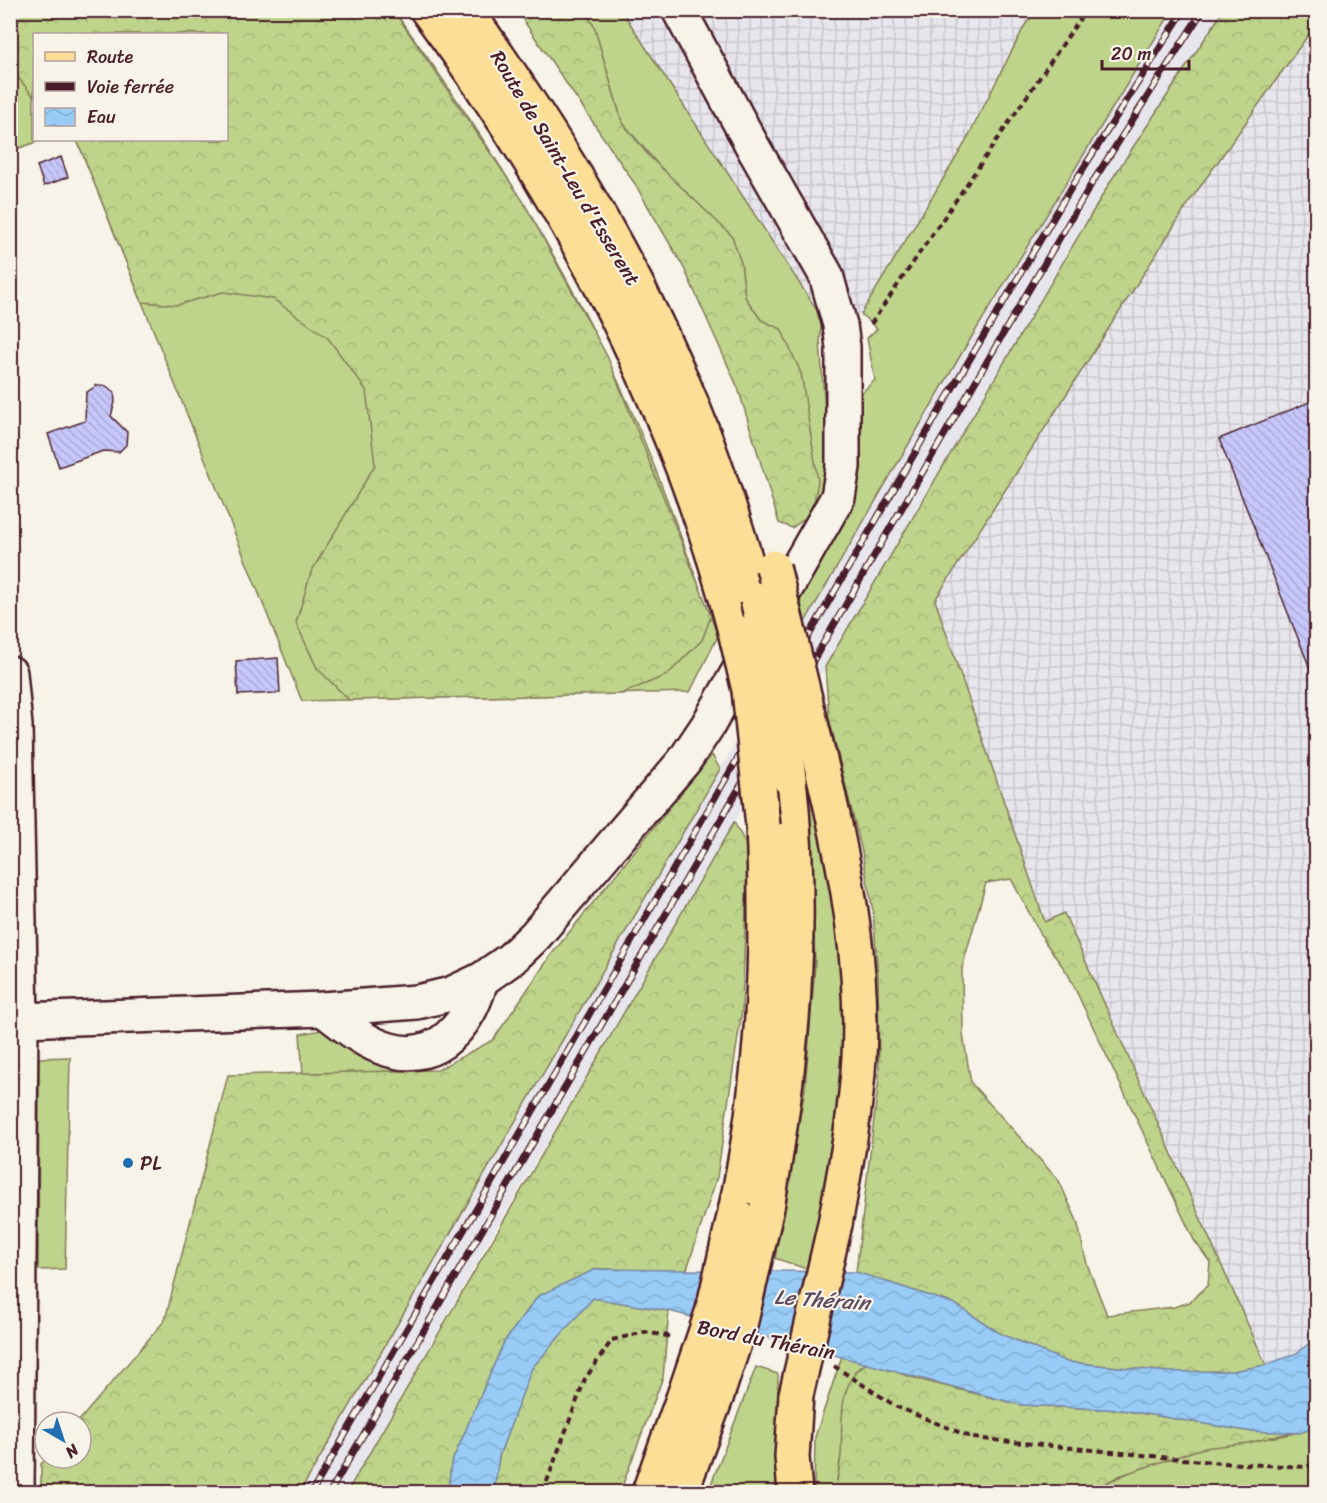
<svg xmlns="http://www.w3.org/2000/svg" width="1327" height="1503" viewBox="0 0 1327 1503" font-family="Sriracha,sans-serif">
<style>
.built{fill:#e8e6ed}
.industrial{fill:url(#industrial-grid)}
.grass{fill:#bed48a;stroke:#847a5a;stroke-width:1.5}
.forest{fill:url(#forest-crowns);stroke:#847a5a;stroke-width:1.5;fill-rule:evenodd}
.water{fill:url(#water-waves);stroke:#7987a5;stroke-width:1.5}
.building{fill:url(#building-back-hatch);stroke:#4a1f2b;stroke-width:1.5}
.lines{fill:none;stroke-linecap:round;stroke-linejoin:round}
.minor-casing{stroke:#4a1f2b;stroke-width:38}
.major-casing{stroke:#4a1f2b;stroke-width:38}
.path{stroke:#4a1f2b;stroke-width:4;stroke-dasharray:6 4.5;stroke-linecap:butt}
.minor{stroke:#f7f3e8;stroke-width:33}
.major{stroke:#fdde96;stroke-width:33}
.rail-casing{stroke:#4a1f2b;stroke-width:7}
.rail{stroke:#f7f3e8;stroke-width:4.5;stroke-dasharray:14;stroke-linecap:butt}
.major-bridge-casing{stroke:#4a1f2b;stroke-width:38;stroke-linecap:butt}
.major-bridge{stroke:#fdde96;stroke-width:33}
.poi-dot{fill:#1f6fb2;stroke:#f7f3e8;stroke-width:2}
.labels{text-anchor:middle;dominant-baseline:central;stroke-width:4.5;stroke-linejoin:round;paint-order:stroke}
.street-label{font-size:20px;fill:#4a1f2b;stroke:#f7f3e8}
.poi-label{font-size:20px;fill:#4a1f2b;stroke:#f7f3e8;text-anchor:start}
.water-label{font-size:21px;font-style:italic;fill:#5e4a5e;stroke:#f7f3e8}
</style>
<defs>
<pattern id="industrial-grid" width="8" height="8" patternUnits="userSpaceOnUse" patternTransform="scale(1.5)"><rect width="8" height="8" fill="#e8e6ed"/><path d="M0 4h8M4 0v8" fill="none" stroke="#c8c5cb"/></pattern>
<pattern id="forest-crowns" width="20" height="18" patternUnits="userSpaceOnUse" patternTransform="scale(1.5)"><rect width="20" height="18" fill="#bed48a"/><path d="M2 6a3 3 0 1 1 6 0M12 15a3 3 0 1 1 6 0" fill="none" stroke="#a5b677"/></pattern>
<pattern id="water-waves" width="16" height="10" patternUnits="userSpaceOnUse" patternTransform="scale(1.5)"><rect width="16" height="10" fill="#98ccf6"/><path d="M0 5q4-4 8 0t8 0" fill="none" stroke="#84afd3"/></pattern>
<pattern id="building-back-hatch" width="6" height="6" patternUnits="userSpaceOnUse" patternTransform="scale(1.5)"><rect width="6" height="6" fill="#c6c7fa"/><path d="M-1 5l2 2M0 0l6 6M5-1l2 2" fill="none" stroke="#acaad6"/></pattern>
</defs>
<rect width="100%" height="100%" fill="#f7f3e8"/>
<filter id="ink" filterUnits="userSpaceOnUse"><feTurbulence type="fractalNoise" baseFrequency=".0167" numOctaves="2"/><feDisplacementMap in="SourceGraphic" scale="12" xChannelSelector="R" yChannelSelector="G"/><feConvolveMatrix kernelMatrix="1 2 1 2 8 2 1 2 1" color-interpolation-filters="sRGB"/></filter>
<g filter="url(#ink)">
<path class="built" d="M1172,11H1223L1112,179L488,1243L347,1492H300L963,351Z"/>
<g class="industrial">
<path d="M622,11H1036L1025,25L965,143L861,314L822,318Z"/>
<path d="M1316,24V1338L1297,1353L1266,1365L1065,914L1045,923L935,600L1192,198Z"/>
</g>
<g class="grass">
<path d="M11,11H394C474,120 548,235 607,358C651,447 682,543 718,636L690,692L302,701L77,140H226V34H34V140H42L11,151Z"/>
<path d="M585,11H622L822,318L820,340L830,485L812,513L781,329L761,320L745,297L741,263L622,122L594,26Z"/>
<path d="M1036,11H1172L963,351L805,622L799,594L856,496L859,395L875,380L867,338L877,329L861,314L965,143L1025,25Z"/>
<path d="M821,807L845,947L846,1092L815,1272L775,1258L805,1089L815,965L809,809Z"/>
<path d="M322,1030L397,1071L303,1074L300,1034Z"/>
<path d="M70,1057L65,1269L38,1270L39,1058Z"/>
<path d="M842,1356L867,1363L855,1371L835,1492H814L815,1437Z"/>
<path d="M756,1367L778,1374L776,1492H708Z"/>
<path d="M1316,1427V1492H1089C1121,1475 1168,1454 1204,1448C1242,1441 1280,1439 1316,1427Z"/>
</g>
<g class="forest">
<path d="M10,11H394L523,201L608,358L711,616L702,640L667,675L621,694L349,700L317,668L296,623L311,572L375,465L366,390L328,338L273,299L223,292L177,305L142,302L77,140H226V34H34V97L11,69Z"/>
<path d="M517,11H585L594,26L622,122L649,156L732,236L741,263L745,297L761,320L781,329L801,373L818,481L812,513L792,528L779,523L738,388L684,268L635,184Z"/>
<path d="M1223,11H1316V24L1192,198L935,600L1045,922L1064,913L1266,1365L1233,1371L1169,1372L1067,1362L1001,1334L955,1304L856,1272L879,1077L878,978L873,911L862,852L829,718L825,667L1112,179ZM1011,879L1045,942L1068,974L1194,1240L1210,1262L1208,1285L1190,1302L1174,1307L1107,1315L1087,1264L1077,1221L1059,1181L971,1083L963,1034L962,968L986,883Z"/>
<path d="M712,755L720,769L300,1492H41V1464L47,1458H81V1422H78L165,1320L228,1075L437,1070L493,1040L551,955Z"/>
<path d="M734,822L748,848L742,1010L717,1177L686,1272L596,1269L538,1296L504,1342L451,1464L448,1492H347Z"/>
<path d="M593,1298L669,1311L663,1377L620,1492H494L499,1456L532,1367Z"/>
<path d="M867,1363L921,1380L1021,1405L1122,1410L1247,1431L1293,1432L1248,1443L1203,1448L1119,1476L1089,1492H835C837,1480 840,1467 841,1455C843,1421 836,1384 867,1363Z"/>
</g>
<path class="water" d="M596,1269L856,1272L955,1304L1001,1334L1067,1362L1169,1372L1233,1371L1266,1365L1297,1353L1316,1338V1427L1300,1433L1247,1431L1122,1410L1021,1405L669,1311L593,1298L532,1368L499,1456L494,1492H448L451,1464L504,1342L538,1296Z"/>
<g class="building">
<path d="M61,157L68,177L44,186L37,166Z"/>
<path d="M97,385L106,386L114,392L115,402L111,416L127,432L126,445L119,452L103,451L59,467L48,434L85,421L86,393Z"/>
<path d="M1317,399V681H1315L1219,439Z"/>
<path d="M278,658L280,693L238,695L236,661Z"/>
</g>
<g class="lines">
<defs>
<g id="minor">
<path d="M10,673L15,726L21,1020L17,1492"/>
<path d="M323,1009C343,1024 364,1043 390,1050C439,1064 470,1022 481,980"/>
<path d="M21,1020L323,1009L417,1002L451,994L481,980L511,959L535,936L684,761L708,725L838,497L843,467V347L840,325L826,275L754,149L679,10"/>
</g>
<g id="major">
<path d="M427,10C566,197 676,405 735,631"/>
<path d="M466,10C545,122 621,241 676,367C709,441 735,520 757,599"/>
<path d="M827,789C847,876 864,966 859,1057C856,1113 845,1169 835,1224"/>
<path d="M767,1207C793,1062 805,925 789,778"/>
<path d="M735,1212C763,1082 769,958 763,826"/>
<path d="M649,1492L685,1393"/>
<path d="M681,1492L716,1398"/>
<path d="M795,1492L792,1457L796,1395"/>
</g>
</defs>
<use href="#minor" class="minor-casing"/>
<use href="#major" class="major-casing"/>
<g class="path">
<path d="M871,324L1086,10"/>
<path d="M834,1366L897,1407L973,1438L1222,1463L1306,1467L1316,1463"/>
<path d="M543,1492L585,1379L612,1340L645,1332L673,1337"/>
</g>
<use href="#minor" class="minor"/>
<use href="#major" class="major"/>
<defs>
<g id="rail">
<path d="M312,1492L948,396L1074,183L1184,10"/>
<path d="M330,1492L1014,315L1092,183L1203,10"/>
</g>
</defs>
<use href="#rail" class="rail-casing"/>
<use href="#rail" class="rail"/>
<defs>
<g id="major-bridge">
<path d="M773,567L827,789"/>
<path d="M757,599L777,684L789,778"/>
<path d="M735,631L749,690L763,826"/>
<path d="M685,1393L713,1310L735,1212"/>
<path d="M796,1395L835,1224"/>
<path d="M716,1398L740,1325L767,1207"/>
</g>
</defs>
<use href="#major-bridge" class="major-bridge-casing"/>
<use href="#major-bridge" class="major-bridge"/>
</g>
</g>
<circle class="poi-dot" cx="128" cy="1163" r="6"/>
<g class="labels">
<g class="street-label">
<text transform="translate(565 168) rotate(59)">Route de Saint-Leu d'Esserent</text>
<text transform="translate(766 1340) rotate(11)">Bord du Thérain</text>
</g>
<g class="poi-label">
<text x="140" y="1163">PL</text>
</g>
<g class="water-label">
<text transform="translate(822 1300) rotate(4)">Le Thérain</text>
</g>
</g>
<rect width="1327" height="1503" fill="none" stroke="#f7f3e8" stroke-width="36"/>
<rect x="18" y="18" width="1291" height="1467" fill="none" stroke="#4a1f2b" stroke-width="2" filter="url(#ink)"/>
<rect x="33" y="33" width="195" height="108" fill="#f7f3e8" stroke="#b29e9c" stroke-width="1.5"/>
<rect x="45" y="52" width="30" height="9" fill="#fdde96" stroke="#b29e9c" stroke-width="1.5"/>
<text x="87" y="63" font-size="18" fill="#4a1f2b">Route</text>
<rect x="45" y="82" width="30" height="9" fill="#4a1f2b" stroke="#b29e9c" stroke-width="1.5"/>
<text x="87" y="93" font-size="18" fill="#4a1f2b">Voie ferrée</text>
<rect x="45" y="108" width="30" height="18" fill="url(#water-waves)" stroke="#b29e9c" stroke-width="1.5"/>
<text x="87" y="123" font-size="18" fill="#4a1f2b">Eau</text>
<g transform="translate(63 1440) rotate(141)"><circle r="28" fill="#f7f3e8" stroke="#b29e9c" stroke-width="1.5"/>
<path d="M0-4.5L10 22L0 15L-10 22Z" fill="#1f6fb2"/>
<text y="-9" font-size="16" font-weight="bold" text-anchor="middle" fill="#4a1f2b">N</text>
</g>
<path d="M1102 60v9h87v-9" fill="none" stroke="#4a1f2b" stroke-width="3"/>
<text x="1111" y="60" font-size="18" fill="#4a1f2b" stroke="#f7f3e8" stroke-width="4.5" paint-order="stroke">20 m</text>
</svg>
